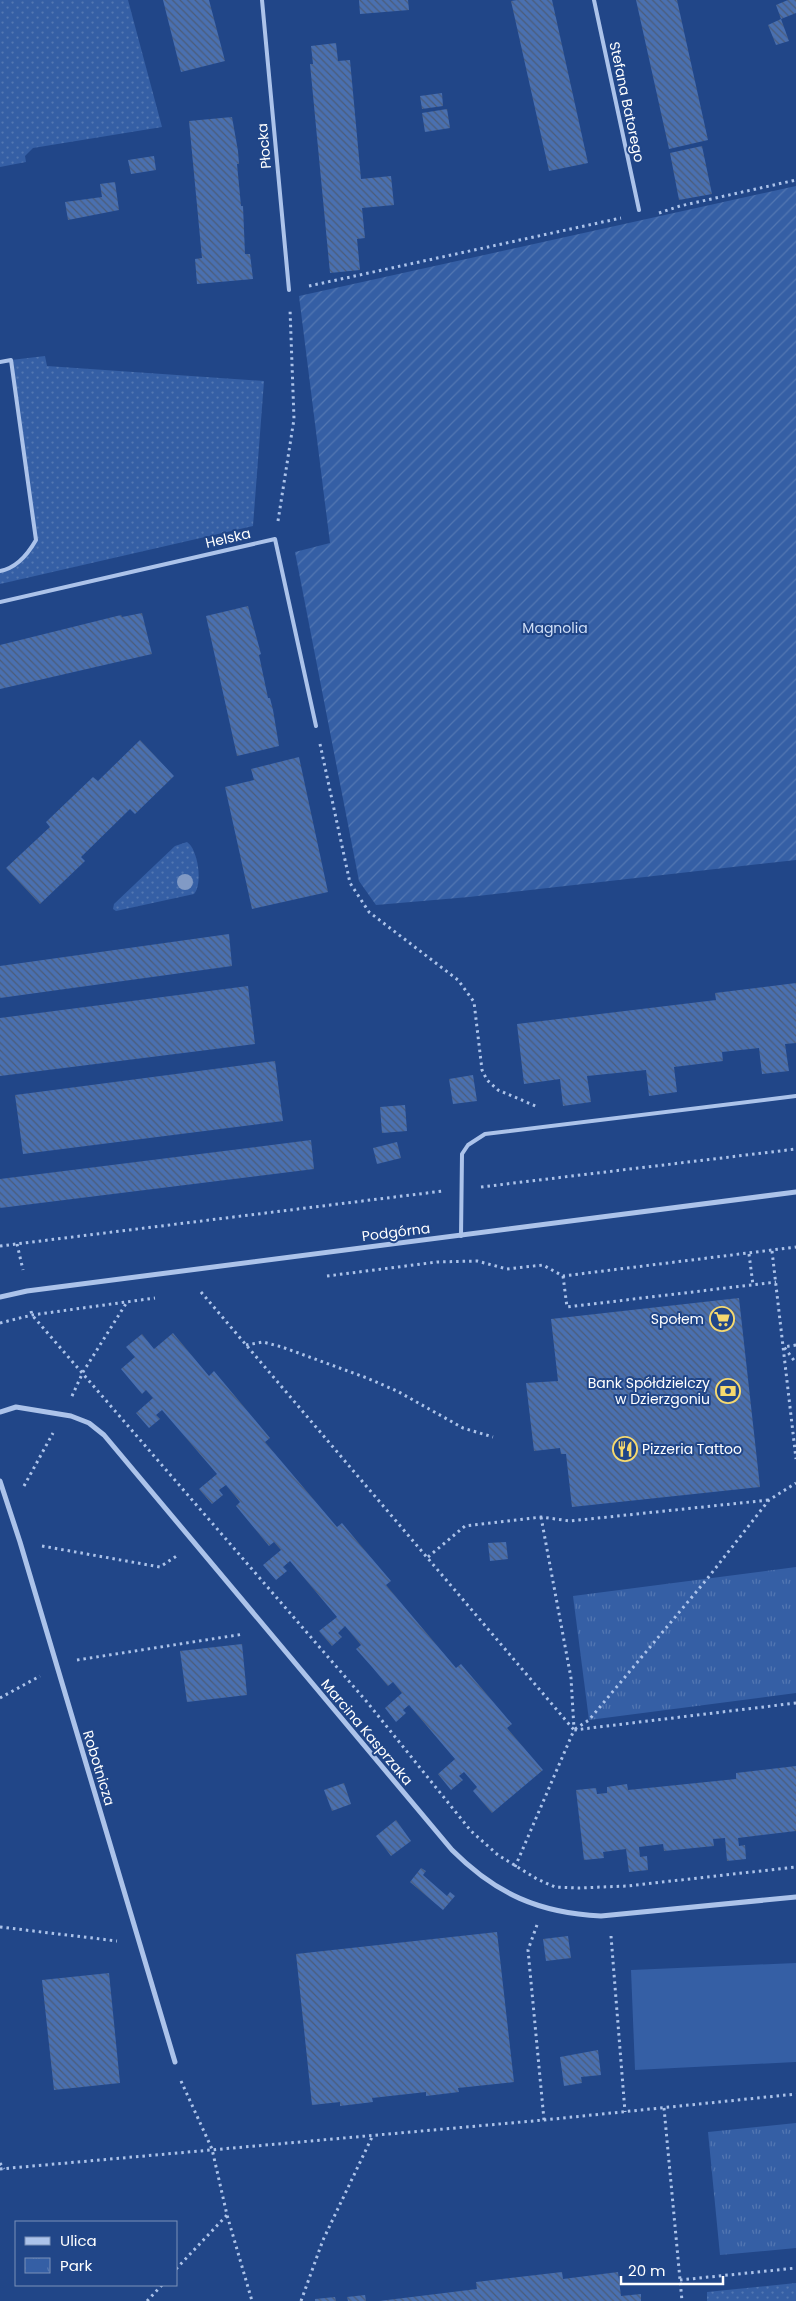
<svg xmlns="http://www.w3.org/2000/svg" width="796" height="2301" viewBox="0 0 796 2301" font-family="Poppins,sans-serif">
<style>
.grass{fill:url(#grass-dots)}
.park{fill:url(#park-tufts)}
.garden{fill:url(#garden-furrows)}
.pitch{fill:#355fa5}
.building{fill:url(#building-back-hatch)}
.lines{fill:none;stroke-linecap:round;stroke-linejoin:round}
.path{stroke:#acc3ea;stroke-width:3;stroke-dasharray:2.5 4;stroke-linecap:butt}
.lane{stroke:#acc3ea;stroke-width:4}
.street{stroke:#acc3ea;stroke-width:5}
.tree{fill:#819ac5}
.labels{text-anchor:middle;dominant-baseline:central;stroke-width:4;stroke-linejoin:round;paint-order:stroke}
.street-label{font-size:14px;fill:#fff;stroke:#214688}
.park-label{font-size:14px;fill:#d0dff7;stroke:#214688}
.poi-label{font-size:14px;fill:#fff;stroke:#214688;text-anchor:end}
</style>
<defs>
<pattern id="grass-dots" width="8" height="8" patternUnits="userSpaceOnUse" patternTransform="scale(1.25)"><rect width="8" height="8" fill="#355fa5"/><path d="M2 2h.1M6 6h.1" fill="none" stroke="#5377b2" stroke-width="1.8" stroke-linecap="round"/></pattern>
<pattern id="park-tufts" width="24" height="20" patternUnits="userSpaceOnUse" patternTransform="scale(1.25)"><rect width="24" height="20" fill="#355fa5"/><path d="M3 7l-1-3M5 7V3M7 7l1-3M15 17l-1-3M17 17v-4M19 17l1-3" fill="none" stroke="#5377b2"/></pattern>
<pattern id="garden-furrows" width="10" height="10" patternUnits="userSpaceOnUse" patternTransform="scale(1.25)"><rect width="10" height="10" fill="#355fa5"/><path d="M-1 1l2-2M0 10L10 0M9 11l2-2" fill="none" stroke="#5377b2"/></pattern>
<pattern id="building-back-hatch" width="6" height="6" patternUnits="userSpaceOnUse" patternTransform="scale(1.25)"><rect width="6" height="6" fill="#4a70b0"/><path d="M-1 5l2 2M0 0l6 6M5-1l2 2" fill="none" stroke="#4b5c79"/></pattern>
</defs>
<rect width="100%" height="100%" fill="#214688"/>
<g class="grass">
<path d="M0,0H128L162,127L33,148L25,156L26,162L0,167Z"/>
<path d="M45,356L47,366L264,381L253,526L0,584V571L16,564L36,540L11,360Z"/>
<path d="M187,842C198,849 203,884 194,894L116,911L113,909L114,904L175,846Z"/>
<path d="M796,2283V2301H707V2292Z"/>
</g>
<g class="park">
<path d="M796,1567V1693L589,1720L573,1596Z"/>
<path d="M796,2123V2248L720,2255L708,2132Z"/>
</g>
<path class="garden" d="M796,186V860L469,897L376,905L359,881L295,552L330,543L299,296Z"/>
<path class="pitch" d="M796,1963V2062L635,2070L631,1970Z"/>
<g class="building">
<path d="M163,0H209L225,61L181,72Z"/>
<path d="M359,0H408L409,10L360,14Z"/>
<path d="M517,0H552L588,163L549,171L511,1Z"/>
<path d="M636,0H677L708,140L669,149Z"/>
<path d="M788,0H796V13L781,19L776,5Z"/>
<path d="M781,19L789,41L776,45L768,25Z"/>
<path d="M336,43L338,61L350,60L361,179L391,176L394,205L362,208L365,238L357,239L360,270L330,273L310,64H313L311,46Z"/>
<path d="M442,93L443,106L422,109L420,96Z"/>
<path d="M447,109L450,128L425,132L422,113Z"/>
<path d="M232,117L238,151L239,164H237L241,206H243L245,254H250L253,279L197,284L195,259L202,258L189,121Z"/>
<path d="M702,146L712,194L679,200L670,153Z"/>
<path d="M154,156L156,170L131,174L128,160Z"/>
<path d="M115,182L119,210L68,220L65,202L102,197L100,184Z"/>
<path d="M248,606L261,654L259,655L268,698H270L273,710L279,746L237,756L206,616Z"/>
<path d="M142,613L152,654L0,689V645L121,615L122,617Z"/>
<path d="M140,740L174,776L135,814L130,809L81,857L85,861L40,904L6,868L50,827L46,822L93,777L98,781Z"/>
<path d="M299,757L328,892L252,909L225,787L254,780L251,769Z"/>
<path d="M229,934L232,966L0,998V966Z"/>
<path d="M796,983V1043L785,1044L789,1071L762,1074L759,1048L722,1052L723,1061L674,1067L677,1092L649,1096L646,1070L587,1076L591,1102L563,1106L560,1079L524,1084L517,1024L716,1000L715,993Z"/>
<path d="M248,986L255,1044L0,1076V1018Z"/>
<path d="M275,1061L283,1121L23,1154L15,1095Z"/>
<path d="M473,1075L477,1101L453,1104L449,1079Z"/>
<path d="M405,1105L407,1131L382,1133L380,1107Z"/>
<path d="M311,1140L314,1169L0,1208V1179Z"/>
<path d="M397,1142L401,1158L377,1164L373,1148Z"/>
<path d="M739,1298L760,1487L572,1507L566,1454H561L560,1448L534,1451L526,1383L558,1381L551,1319Z"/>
<path d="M173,1333L209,1376L214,1371L270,1438L265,1442L337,1527L342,1523L362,1547L391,1581L386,1585L456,1668L461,1664L484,1691L512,1724L507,1728L543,1770L492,1813L473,1791L477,1787L464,1772L459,1776L463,1780L451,1790L438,1774L455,1759L409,1705L403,1710L406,1713L396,1722L385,1708L402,1693L393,1682L388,1686L372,1667L356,1649L361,1645L345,1626L338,1633L342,1637L332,1646L319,1631L337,1617L290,1561L283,1567L287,1571L276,1580L263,1565L281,1550L274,1542L269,1546L236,1506L240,1502L226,1485L219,1490L223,1495L212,1504L199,1489L217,1474L162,1410L156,1415L160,1419L149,1428L136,1413L153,1398L146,1390L142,1394L121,1369L135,1357L126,1347L142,1334L154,1349Z"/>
<path d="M506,1542L508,1559L490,1561L488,1543Z"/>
<path d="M242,1644L247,1695L187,1702L180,1651Z"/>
<path d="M796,1766V1831L738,1838L739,1846L745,1845L746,1859L727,1861L725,1838L713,1839L714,1846L664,1851L663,1844L639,1847L640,1857L647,1856L648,1870L629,1872L626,1849L603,1852L604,1858L584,1860L576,1790L596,1788L597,1794L607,1793V1787L627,1784L628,1790L736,1779V1773Z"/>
<path d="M344,1783L351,1804L332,1811L324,1790Z"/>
<path d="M396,1820L411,1841L391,1856L376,1836Z"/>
<path d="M421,1868L426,1871L423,1875L447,1896L450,1892L455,1896L443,1910L410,1882Z"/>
<path d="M497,1932L514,2082L458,2088L459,2092L426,2096V2092L372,2098L373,2102L340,2106V2102L312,2105L296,1954Z"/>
<path d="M568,1936L571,1958L546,1961L543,1939Z"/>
<path d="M109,1973L120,2083L54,2090L42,1980Z"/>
<path d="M598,2050L601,2075L581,2077L582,2083L564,2086L560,2057Z"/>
<path d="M562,2272L563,2279L618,2272L621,2296L641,2294V2301H379L477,2289L476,2282Z"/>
<path d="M365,2295L366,2301H348L347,2297Z"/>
<path d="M335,2297L336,2301H315V2299Z"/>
</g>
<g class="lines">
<g class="path">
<path d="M659,213L680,206L796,180"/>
<path d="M309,286L621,218"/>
<path d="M278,521L294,419L290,309"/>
<path d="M320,744L350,883L369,912L458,980L474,1002L482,1070L487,1080L498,1090L538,1107"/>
<path d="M481,1187L796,1149"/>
<path d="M17,1244L23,1270"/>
<path d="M0,1246L443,1191"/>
<path d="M772,1251L796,1459"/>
<path d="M749,1254L753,1285"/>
<path d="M327,1276L437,1262L477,1261L507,1269L543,1265L563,1276L796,1247"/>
<path d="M563,1276L567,1307L776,1282"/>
<path d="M201,1292L574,1730"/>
<path d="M31,1311L32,1315L367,1702L471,1831L498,1855L537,1879L555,1887L578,1888L627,1886L796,1867"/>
<path d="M0,1323L32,1315L155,1298"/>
<path d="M246,1345L263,1342L282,1347L367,1378L397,1391L463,1428L493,1437"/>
<path d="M796,1345L784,1347L796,1363"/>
<path d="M72,1396L83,1372L127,1302"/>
<path d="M24,1486L53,1433"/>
<path d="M541,1517L571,1678L574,1729"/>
<path d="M42,1546L160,1567L178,1555"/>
<path d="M428,1557L465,1526L541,1517L570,1521L769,1500"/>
<path d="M77,1660L244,1634"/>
<path d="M0,1698L40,1676"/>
<path d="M575,1729L589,1720L707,1579L769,1500L796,1483"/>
<path d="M515,1867L574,1730L796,1703"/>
<path d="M537,1925L528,1950L544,2120"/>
<path d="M0,1927L117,1941"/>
<path d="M611,1936L625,2112"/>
<path d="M181,2081L212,2149L227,2215L252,2301"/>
<path d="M664,2108L682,2301"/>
<path d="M0,2163L4,2169"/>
<path d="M0,2169L544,2120L796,2094"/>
<path d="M176,2269L227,2215"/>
<path d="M680,2280L796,2268"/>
<path d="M147,2301L162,2285"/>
<path d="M301,2301L323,2240L373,2135"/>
</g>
<g class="lane">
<path d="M262,0L289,290"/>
<path d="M594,0L639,210"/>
<path d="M0,362L11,360L36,540C28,554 17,568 0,571"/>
<path d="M0,602L275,539L316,726"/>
<path d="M461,1236L462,1154L468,1145L485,1134L796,1096"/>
</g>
<g class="street">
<path d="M0,1297L27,1291L796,1192"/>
<path d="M0,1412L16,1407L71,1416L89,1423L104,1435L452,1850C496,1894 539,1913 601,1916L796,1897"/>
<path d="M0,1481L20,1542L175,2062"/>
</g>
</g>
<circle class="tree" cx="185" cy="882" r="8"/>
<defs>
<symbol id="supermarket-ring" viewBox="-11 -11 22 22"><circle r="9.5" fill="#214688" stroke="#f6d96e" stroke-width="1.5"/><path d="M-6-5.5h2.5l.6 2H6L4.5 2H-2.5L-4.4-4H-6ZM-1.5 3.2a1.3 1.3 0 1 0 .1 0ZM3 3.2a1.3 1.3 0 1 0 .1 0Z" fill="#f6d96e"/></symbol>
<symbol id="bank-ring" viewBox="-11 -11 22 22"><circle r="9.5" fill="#214688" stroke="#f6d96e" stroke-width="1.5"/><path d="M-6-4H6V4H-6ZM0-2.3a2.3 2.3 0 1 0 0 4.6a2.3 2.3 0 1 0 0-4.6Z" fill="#f6d96e"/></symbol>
<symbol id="restaurant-ring" viewBox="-11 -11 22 22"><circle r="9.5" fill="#214688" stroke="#f6d96e" stroke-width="1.5"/><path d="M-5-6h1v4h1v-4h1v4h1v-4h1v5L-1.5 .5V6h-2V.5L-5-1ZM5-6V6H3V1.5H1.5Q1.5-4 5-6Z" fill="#f6d96e"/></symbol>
</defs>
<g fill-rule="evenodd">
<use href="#supermarket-ring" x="708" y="1305" width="28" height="28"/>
<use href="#bank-ring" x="714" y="1377" width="28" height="28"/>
<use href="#restaurant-ring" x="611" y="1435" width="28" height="28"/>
</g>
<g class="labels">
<g class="street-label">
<text transform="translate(627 102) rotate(78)">Stefana Batorego</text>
<text transform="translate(264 146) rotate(-95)">Płocka</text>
<text transform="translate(228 538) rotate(-13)">Helska</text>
<text transform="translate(396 1232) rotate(-7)">Podgórna</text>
<text transform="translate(367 1732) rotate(50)">Marcina Kasprzaka</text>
<text transform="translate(99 1768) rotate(73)">Robotnicza</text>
</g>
<g class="park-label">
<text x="555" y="628">Magnolia</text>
</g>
<g class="poi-label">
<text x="704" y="1319">Społem</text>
<text x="710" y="1383">Bank Spółdzielczy<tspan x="710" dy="16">w Dzierzgoniu</tspan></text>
<text x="642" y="1449" text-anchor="start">Pizzeria Tattoo</text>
</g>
</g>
<rect x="15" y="2221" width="162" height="65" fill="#214688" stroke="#7a90b8"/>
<rect x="25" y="2237" width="25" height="8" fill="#acc3ea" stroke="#7a90b8"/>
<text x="60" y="2246" font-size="15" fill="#ffffff">Ulica</text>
<rect x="25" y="2258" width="25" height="15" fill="url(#park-tufts)" stroke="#7a90b8"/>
<text x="60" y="2271" font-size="15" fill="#ffffff">Park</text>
<path d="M621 2276v8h102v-8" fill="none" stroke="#ffffff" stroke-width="2.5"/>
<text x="628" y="2276" font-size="15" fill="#ffffff" stroke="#214688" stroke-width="4" paint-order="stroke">20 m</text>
</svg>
